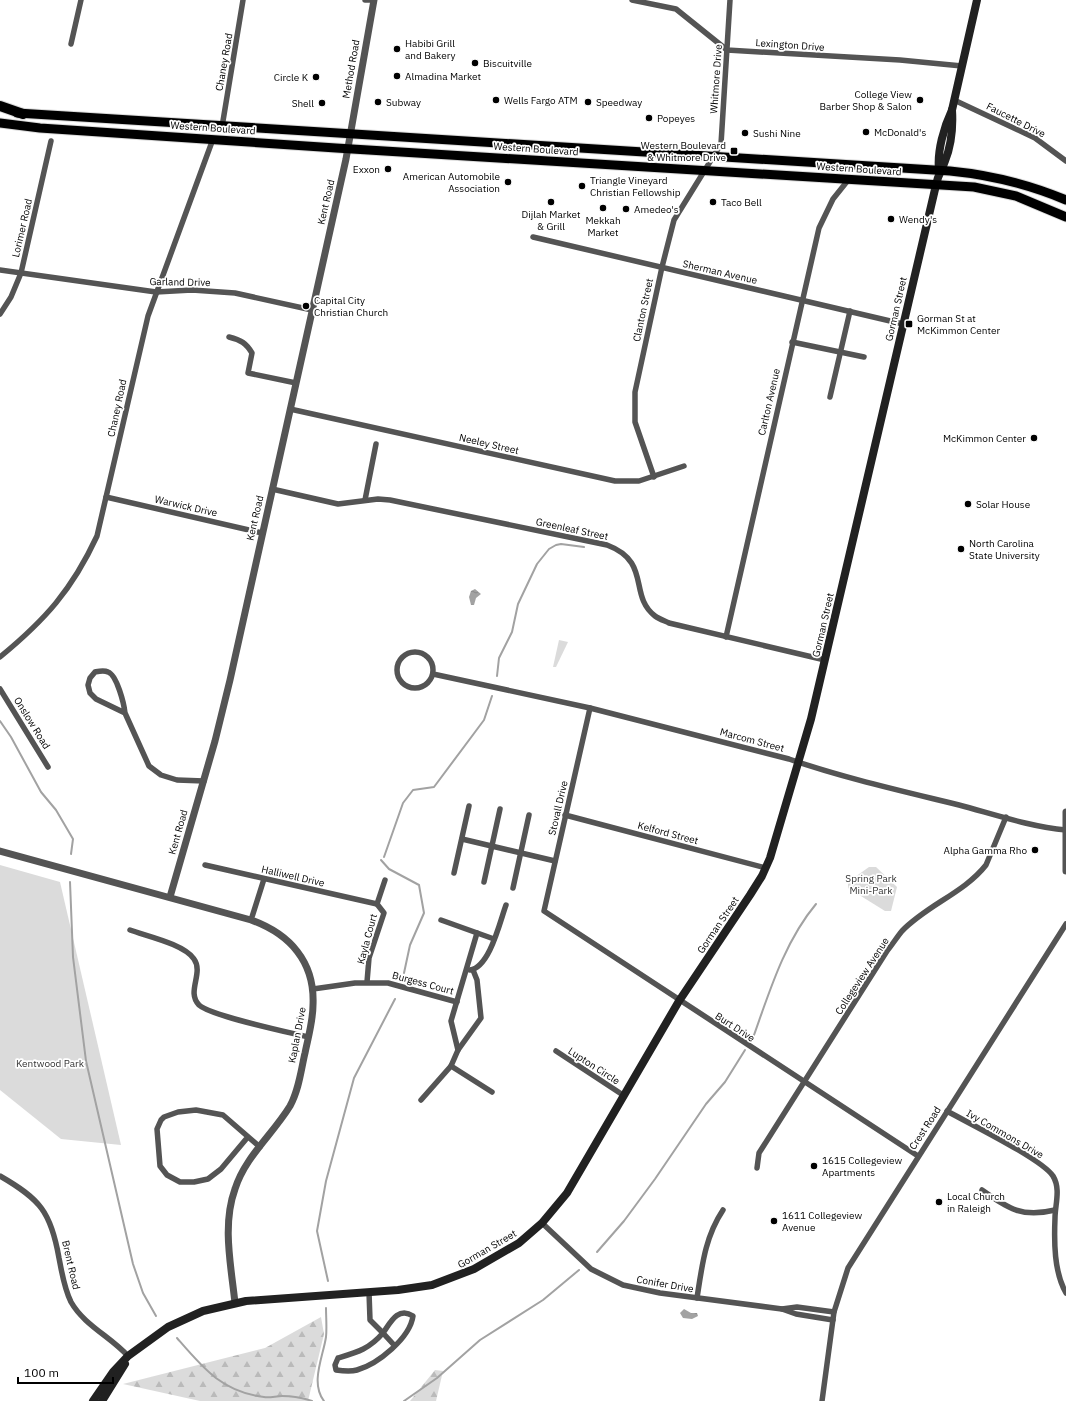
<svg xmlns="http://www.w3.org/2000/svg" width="1066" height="1401" viewBox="0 0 1066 1401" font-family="'IBM Plex Sans',sans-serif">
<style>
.green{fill:#dbdbdb}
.forest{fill:url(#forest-firs)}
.water{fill:url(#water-ripples)}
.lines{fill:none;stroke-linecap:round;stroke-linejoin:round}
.stream{stroke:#a2a2a2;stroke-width:2}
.primary-casing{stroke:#dbdbdb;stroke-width:11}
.motorway-casing{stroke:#dbdbdb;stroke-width:12}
.minor{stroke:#545454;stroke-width:5.5}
.tertiary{stroke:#545454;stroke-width:7}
.secondary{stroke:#212121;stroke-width:8}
.primary{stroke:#000;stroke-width:9}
.motorway{stroke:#000;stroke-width:10}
.poi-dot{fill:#000;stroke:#fff;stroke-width:1.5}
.labels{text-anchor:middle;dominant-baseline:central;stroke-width:3.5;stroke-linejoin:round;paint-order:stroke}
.poi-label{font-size:10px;fill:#000;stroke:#fff;text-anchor:start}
.street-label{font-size:10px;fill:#000;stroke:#fff}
.park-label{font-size:10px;fill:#323232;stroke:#fff}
</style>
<defs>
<pattern id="forest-firs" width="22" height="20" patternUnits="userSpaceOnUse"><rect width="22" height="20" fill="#dbdbdb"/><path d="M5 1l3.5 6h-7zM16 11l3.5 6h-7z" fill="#bababa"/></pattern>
<pattern id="water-ripples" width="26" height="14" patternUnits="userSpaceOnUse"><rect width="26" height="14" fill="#a2a2a2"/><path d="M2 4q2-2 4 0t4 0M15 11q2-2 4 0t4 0" fill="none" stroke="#8a8a8a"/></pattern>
</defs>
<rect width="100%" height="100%" fill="#fff"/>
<g class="green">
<path d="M559,640L568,642L556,667H553Z"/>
<path d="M0,865L60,882L121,1145L61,1139L0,1090Z"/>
<path d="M869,867H876L897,887L891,911H885L848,888V882Z"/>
</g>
<g class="forest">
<path d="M321,1317L324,1334L308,1401H200L123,1384L265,1348Z"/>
<path d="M435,1370L443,1371L436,1401H410Z"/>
</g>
<g class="water">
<path d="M475,589L481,594L476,598L474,605H471L469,597L471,591Z"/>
<path d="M684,1309L691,1313H697L698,1316L692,1319L683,1318L680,1313Z"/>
</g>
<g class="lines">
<g class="stream">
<path d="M497,676L499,658L512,632L518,604L537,564L549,549L556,545L561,544L584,547"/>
<path d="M0,721L11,737L41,792L56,810L73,839L71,854"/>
<path d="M384,857L403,803L413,790L434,787L484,720L492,696"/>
<path d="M381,860L389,869L419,885L424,913L410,945L404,973"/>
<path d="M70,882L73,957L86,1061L133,1264L143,1293L156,1316"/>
<path d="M754,1035C770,990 785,941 816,904"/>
<path d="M597,1252L624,1221L655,1179L706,1104L725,1082L745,1050"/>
<path d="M328,1281L317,1231L326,1181L354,1078L395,999"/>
<path d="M177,1338C203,1368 222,1392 264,1397C270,1398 276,1396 282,1396C292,1396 303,1398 312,1401"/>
<path d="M324,1401C310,1383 323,1357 326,1337C327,1328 326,1317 326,1308"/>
<path d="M404,1401L437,1378L480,1340L543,1300L579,1270"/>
</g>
<defs>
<g id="primary">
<path d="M17,113L950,171C991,175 1028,184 1066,200"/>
<path d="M0,123L40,128L336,148L974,187L1016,196L1066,217"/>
</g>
<path id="motorway" d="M0,106L23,114"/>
</defs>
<use href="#primary" class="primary-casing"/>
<use href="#motorway" class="motorway-casing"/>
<g class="minor">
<path d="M365,0H374"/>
<path d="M632,0L676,9L727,50L900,60L962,66"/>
<path d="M71,44L81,0"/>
<path d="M954,100L1035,138L1066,161"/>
<path d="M222,127L243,0"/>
<path d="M533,237L903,324"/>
<path d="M0,270L156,292L192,290L235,293L312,310"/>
<path d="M0,314L11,297L21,273L51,141"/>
<path d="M229,337C241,340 246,343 252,353L248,373L296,383"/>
<path d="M792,342L864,357"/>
<path d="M830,397L850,311"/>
<path d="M290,409L615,481H639L684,466"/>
<path d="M654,477L635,422V392L662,267L674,220L721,144L730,0"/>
<path d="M272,489L338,504L378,499L390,500L607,545C652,562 628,595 655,616C659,619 665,621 669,623L825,660"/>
<path d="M106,497L262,533"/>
<path d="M365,500L376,444"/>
<path d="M726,637L819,228L833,199L849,179"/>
<circle cx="415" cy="670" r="18"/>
<path d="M0,657C45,620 72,590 97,536L148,316L213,139"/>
<path d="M433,674L590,708L789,759C844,778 902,791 959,805C993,814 1031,827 1066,830"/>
<path d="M0,689L48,767"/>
<path d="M590,708L544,911L918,1156"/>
<path d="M125,713C124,704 117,675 108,672C104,670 100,671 95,672L90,678L88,685L90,693L96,699L125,713L149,766L161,775L177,780L204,781"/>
<path d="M565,815L766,868"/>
<path d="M462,839L555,861"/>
<path d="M205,865L377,904"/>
<path d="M454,873L469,806"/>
<path d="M484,882L500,809"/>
<path d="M513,888L529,815"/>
<path d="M251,920L264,879"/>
<path d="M441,920L494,939"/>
<path d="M130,930C146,936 184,944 194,959C204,973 186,992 199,1005C211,1016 288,1032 308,1037"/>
<path d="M470,970C490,967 500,921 506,905"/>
<path d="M367,982L369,958L384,913L377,904L385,880"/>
<path d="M313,989L355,983H388L457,1002"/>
<path d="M458,1050L451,1021L477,933"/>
<path d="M556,1051L623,1095"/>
<path d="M451,1066L492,1092"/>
<path d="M421,1100L451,1066L458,1050L481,1018L477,980L473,970"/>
<path d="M947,1111C968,1123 1042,1159 1053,1176C1061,1189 1055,1205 1055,1218C1054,1242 1054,1272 1066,1293"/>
<path d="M247,1138L221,1169L208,1179L194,1182H180L167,1175L160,1166L157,1129L161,1120L164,1117L178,1112L196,1110L223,1115L260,1147"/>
<path d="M757,1168L759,1153L887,951C892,945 897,937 902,931C927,905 964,893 986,865L1006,817"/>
<path d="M0,1176C40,1199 51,1212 59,1258C62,1273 64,1288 71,1302C84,1325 111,1337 128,1356"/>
<path d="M982,1190C1009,1209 1022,1218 1055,1210"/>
<path d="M542,1223L591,1269L623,1285L660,1293L782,1309L797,1307L834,1312"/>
<path d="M369,1292L370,1320L383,1333C390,1323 398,1306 413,1316C410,1338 378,1364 357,1370C350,1372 343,1371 336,1370L335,1365L338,1358C358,1352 369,1349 383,1333L394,1345"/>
<path d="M697,1298C702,1266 705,1237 723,1210"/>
<path d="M782,1309L796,1314L833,1320"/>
<path d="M822,1401L834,1312L848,1268L1066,924"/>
</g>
<g class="tertiary">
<path d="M1066,812V871"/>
<path d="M0,851L251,920C290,934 315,962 313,1005C313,1021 308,1038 305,1053C301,1070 299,1090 290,1106C273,1134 245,1157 235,1189C222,1225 231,1265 235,1303"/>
<path d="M170,897L215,741L230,680L346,159L374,0"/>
</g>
<g class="secondary">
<path d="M939,170C937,151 944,127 952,110L977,0"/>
<path d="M93,1401L113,1372L128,1356L168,1327L203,1311L246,1301L398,1290L432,1285L474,1269L519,1243L542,1223L567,1193L679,1001L750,895L762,876L770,858L811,719L936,185C938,174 942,170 945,161C951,146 953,126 952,110"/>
<path d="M102,1401L125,1364"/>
</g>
<use href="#primary" class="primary"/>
<use href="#motorway" class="motorway"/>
</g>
<g class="poi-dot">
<circle cx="397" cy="49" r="4"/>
<circle cx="475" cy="63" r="4"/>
<circle cx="397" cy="76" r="4"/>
<circle cx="316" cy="77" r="4"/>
<circle cx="496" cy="100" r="4"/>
<circle cx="920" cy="100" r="4"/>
<circle cx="378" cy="102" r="4"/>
<circle cx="588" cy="102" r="4"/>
<circle cx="322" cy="103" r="4"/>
<circle cx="649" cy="118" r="4"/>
<circle cx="866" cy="132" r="4"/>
<circle cx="745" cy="133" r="4"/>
<rect x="730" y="147" width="8" height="8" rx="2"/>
<circle cx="388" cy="169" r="4"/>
<circle cx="508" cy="182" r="4"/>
<circle cx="582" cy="186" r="4"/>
<circle cx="551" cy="202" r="4"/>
<circle cx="713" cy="202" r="4"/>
<circle cx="603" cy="208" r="4"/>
<circle cx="626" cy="209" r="4"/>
<circle cx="891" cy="219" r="4"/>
<circle cx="306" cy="306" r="4"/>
<rect x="905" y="320" width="8" height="8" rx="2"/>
<circle cx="1034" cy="438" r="4"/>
<circle cx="968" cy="504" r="4"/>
<circle cx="961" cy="549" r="4"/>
<circle cx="1035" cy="850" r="4"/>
<circle cx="814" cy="1166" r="4"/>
<circle cx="939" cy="1202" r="4"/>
<circle cx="774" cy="1221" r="4"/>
</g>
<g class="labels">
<g class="poi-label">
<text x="405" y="43">Habibi Grill<tspan x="405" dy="12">and Bakery</tspan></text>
<text x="483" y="63">Biscuitville</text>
<text x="405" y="76">Almadina Market</text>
<text x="308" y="77" text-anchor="end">Circle K</text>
<text x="912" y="94" text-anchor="end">College View<tspan x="912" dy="12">Barber Shop &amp; Salon</tspan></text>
<text x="504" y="100">Wells Fargo ATM</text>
<text x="386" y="102">Subway</text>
<text x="596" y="102">Speedway</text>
<text x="314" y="103" text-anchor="end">Shell</text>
<text x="657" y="118">Popeyes</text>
<text x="874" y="132">McDonald's</text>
<text x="753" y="133">Sushi Nine</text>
<text x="726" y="145" text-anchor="end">Western Boulevard<tspan x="726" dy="12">&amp; Whitmore Drive</tspan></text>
<text x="380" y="169" text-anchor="end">Exxon</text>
<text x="500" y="176" text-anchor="end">American Automobile<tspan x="500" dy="12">Association</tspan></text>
<text x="590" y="180">Triangle Vineyard<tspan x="590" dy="12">Christian Fellowship</tspan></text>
<text x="721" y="202">Taco Bell</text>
<text x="634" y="209">Amedeo's</text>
<text x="551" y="214" text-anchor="middle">Dijlah Market<tspan x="551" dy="12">&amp; Grill</tspan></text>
<text x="899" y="219">Wendy's</text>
<text x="603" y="220" text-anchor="middle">Mekkah<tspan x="603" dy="12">Market</tspan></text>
<text x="314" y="300">Capital City<tspan x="314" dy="12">Christian Church</tspan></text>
<text x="917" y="318">Gorman St at<tspan x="917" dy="12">McKimmon Center</tspan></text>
<text x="1026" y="438" text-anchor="end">McKimmon Center</text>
<text x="976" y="504">Solar House</text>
<text x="969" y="543">North Carolina<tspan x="969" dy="12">State University</tspan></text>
<text x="1027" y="850" text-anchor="end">Alpha Gamma Rho</text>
<text x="822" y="1160">1615 Collegeview<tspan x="822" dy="12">Apartments</tspan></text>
<text x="947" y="1196">Local Church<tspan x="947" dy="12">in Raleigh</tspan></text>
<text x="782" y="1215">1611 Collegeview<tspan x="782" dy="12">Avenue</tspan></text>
</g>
<g class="street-label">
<text transform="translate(790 45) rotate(4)">Lexington Drive</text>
<text transform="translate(224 62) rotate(-80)">Chaney Road</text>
<text transform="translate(351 69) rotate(-80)">Method Road</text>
<text transform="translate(716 79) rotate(-86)">Whitmore Drive</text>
<text transform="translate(1016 120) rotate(27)">Faucette Drive</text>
<text transform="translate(213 128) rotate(4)">Western Boulevard</text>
<text transform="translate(536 149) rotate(4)">Western Boulevard</text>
<text transform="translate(859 169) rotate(4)">Western Boulevard</text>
<text transform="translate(326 202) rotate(-77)">Kent Road</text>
<text transform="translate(22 228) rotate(-77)">Lorimer Road</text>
<text transform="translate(720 272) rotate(13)">Sherman Avenue</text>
<text transform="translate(180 282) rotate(1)">Garland Drive</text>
<text transform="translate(896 309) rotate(-77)">Gorman Street</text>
<text transform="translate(643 310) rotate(-78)">Clanton Street</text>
<text transform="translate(769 402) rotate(-77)">Carlton Avenue</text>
<text transform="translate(117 408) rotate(-78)">Chaney Road</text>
<text transform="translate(489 444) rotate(13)">Neeley Street</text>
<text transform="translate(186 506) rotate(13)">Warwick Drive</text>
<text transform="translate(255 518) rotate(-77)">Kent Road</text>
<text transform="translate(572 529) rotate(12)">Greenleaf Street</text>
<text transform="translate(823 625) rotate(-77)">Gorman Street</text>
<text transform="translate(32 723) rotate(58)">Onslow Road</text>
<text transform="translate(752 740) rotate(15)">Marcom Street</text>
<text transform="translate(558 808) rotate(-77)">Stovall Drive</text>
<text transform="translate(178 832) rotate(-74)">Kent Road</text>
<text transform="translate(668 833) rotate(15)">Kelford Street</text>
<text transform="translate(293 876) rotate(13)">Halliwell Drive</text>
<text transform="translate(718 925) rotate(-56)">Gorman Street</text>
<text transform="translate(367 939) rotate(-75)">Kayla Court</text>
<text transform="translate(862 976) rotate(-57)">Collegeview Avenue</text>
<text transform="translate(423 983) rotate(15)">Burgess Court</text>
<text transform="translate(735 1027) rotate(33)">Burt Drive</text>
<text transform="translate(297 1035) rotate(-79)">Kaplan Drive</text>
<text transform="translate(594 1066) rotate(33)">Lupton Circle</text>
<text transform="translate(925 1128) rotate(-57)">Crest Road</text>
<text transform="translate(1005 1134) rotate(30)">Ivy Commons Drive</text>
<text transform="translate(487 1249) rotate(-30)">Gorman Street</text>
<text transform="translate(71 1265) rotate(77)">Brent Road</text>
<text transform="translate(665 1284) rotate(10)">Conifer Drive</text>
</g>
<g class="park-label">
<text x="871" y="878">Spring Park<tspan x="871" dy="12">Mini-Park</tspan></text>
<text x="50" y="1063">Kentwood Park</text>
</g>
</g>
<path d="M18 1377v6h95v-6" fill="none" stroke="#000000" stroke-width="2"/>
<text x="24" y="1377" font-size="12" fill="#000000" stroke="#ffffff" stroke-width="3" paint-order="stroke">100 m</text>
</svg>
